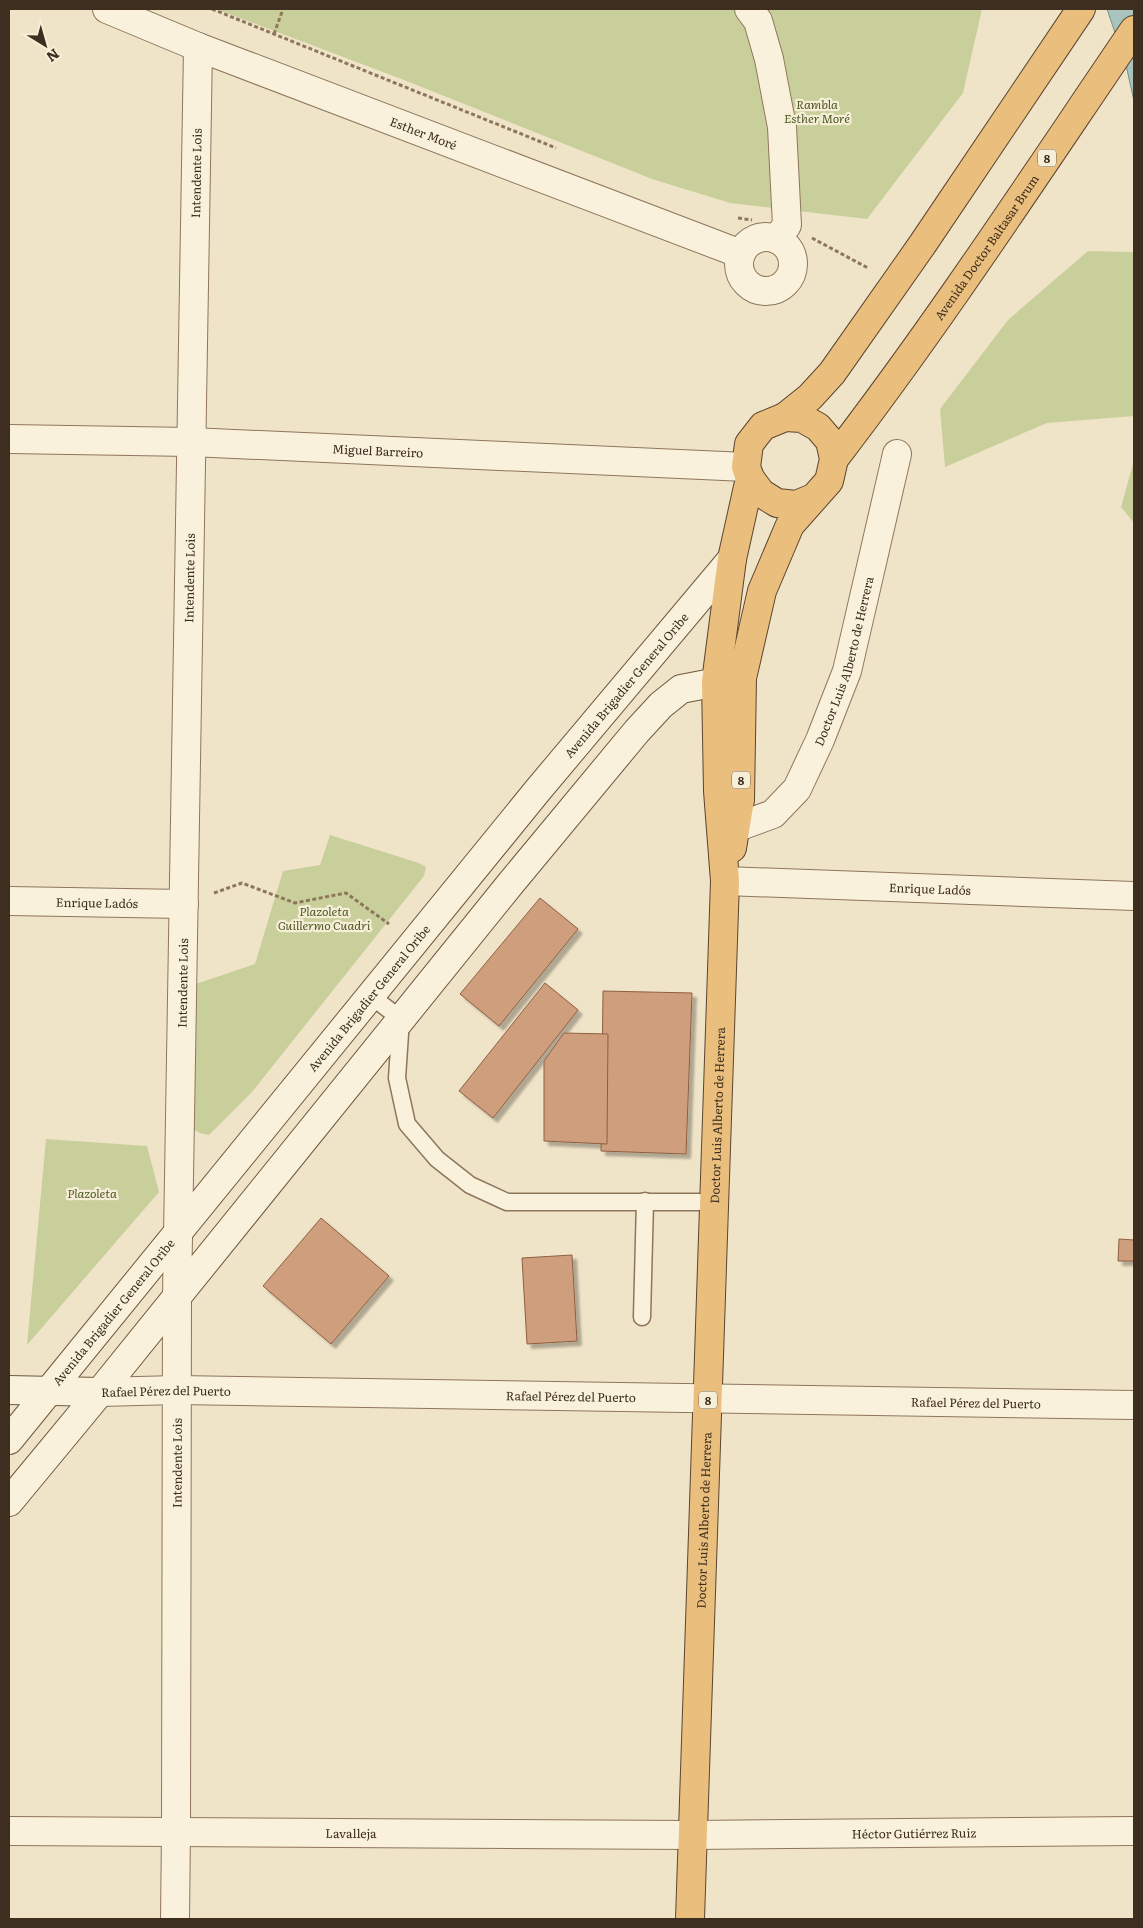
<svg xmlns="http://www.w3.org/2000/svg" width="1143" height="1928" viewBox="0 0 1143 1928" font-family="Literata,serif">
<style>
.green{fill:#c9cf9b}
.water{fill:#a9c4bc;stroke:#6f938a}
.building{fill:#cf9f7d;stroke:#8d5f41;filter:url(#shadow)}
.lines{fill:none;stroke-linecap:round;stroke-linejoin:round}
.service-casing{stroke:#8d765c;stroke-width:19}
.minor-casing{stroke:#8d765c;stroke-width:30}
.secondary-casing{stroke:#6f573f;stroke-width:30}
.trunk-casing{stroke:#5b4430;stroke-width:30}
.path{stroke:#8d765c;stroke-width:3;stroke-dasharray:4 2.5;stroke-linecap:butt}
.service{stroke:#faf1dc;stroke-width:16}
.minor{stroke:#faf1dc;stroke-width:28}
.secondary{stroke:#faf1dc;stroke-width:28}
.trunk{stroke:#eabe7c;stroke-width:28}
.labels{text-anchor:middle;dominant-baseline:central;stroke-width:4.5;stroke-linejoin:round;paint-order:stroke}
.shield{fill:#f7eed8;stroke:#756857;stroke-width:1}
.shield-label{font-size:11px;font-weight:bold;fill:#3d2e20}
.park-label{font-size:12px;font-style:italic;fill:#4d5a26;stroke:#f7eed8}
.street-label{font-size:12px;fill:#3d2e20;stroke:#f7eed8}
</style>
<defs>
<filter id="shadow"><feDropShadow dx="4.5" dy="4.5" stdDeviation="1" flood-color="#0004"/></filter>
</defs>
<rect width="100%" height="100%" fill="#f0e4c8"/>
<g class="green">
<path d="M216,9H982L963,93L867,219L730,203L652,179L404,80Z"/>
<path d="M1088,251L1134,252V416L1047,423L945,467L940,409L1008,320Z"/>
<path d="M1134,460V523L1121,507Z"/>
<path d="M330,835L419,863L426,867L424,876L252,1092L209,1135L200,1133L186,1125L190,986L255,964L283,871L320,865Z"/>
<path d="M46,1139L147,1146L159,1192L27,1345Z"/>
</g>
<path class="water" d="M1107,9H1134V101L1126,65Z"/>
<g class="building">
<path d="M540,898L578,929L499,1026L460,994Z"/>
<path d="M545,983L578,1010L493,1118L459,1091Z"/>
<path d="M603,991L692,993L686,1154L601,1151Z"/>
<path d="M564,1033L608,1034L607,1144L544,1141V1061Z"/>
<path d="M321,1218L389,1276L331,1344L263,1286Z"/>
<path d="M1119,1239L1134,1240V1261H1118Z"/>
<path d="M572,1255L577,1341L527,1344L522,1258Z"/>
</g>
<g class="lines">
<defs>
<g id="service">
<path d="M371,996L401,1019L397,1078L407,1124L437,1159L470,1185L507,1202H715"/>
<path d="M642,1317L645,1201"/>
</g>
<g id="minor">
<path id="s1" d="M107,9L198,47L741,254"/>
<path d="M749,9L758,21L769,59L782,127L787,225L777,239"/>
<circle cx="766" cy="264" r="27"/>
<path id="s2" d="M9,439L191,442L746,467"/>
<path id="s3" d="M735,828L773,814L797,789L820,740L847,671L897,454"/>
<path id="s4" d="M725,881L1134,896"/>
<path id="s5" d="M9,901L184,904"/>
<path id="s6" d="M100,1392L177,1390L1134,1405"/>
<path id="s7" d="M9,1831L693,1835L1134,1831"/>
<path id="s8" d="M175,1919L176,1831L177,1296L198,47"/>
</g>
<g id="secondary">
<path d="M9,1390L100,1392"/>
<path id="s9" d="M9,1440L538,790L732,559"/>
<path d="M9,1502L100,1392L511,883L637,731L661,705L681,689L738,678"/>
</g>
<g id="trunk">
<path d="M785,417L810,397L832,373L922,245L1081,9"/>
<path id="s10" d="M834,459C940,321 1036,174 1134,30"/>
<path d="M732,848L740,800L742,678L762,591L790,525L829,481L834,459L830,441L818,427L802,418L785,417L763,426L749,444L746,467L750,478L761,493L777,503L796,505L813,498"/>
<path id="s11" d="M690,1919L725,881L718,791L716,682L732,559L750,478"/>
</g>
</defs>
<use href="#service" class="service-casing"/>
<use href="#minor" class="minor-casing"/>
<use href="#secondary" class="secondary-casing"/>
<use href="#trunk" class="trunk-casing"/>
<g class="path">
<path d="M212,9L556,148"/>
<path d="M274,34L283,9"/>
<path d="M738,218L752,220"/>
<path d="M812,238L868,268"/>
<path d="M214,893L242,883L295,903L346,893L389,924"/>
</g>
<use href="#service" class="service"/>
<use href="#minor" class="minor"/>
<use href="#secondary" class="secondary"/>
<use href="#trunk" class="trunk"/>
</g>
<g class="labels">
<g class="shield">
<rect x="1038" y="149.5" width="18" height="17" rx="4"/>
<rect x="732" y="771.5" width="18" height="17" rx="4"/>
<rect x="699" y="1391.5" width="18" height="17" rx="4"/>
</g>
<g class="shield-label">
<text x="1047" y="158">8</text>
<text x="741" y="780">8</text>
<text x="708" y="1400">8</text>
</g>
<g class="park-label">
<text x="817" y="104">Rambla<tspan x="817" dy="14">Esther Moré</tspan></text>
<text x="324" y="911">Plazoleta<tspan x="324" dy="14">Guillermo Cuadri</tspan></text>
<text x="92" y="1193">Plazoleta</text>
</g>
<g class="street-label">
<text stroke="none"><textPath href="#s1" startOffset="340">Esther Moré</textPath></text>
<text stroke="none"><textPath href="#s8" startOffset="1746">Intendente Lois</textPath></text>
<text stroke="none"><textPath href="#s10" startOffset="261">Avenida Doctor Baltasar Brum</textPath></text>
<text stroke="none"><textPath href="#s2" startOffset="369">Miguel Barreiro</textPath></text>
<text stroke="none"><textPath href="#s8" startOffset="1341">Intendente Lois</textPath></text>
<text stroke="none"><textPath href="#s3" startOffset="212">Doctor Luis Alberto de Herrera</textPath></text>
<text stroke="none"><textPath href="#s9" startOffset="975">Avenida Brigadier General Oribe</textPath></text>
<text stroke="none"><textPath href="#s4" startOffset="205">Enrique Ladós</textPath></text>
<text stroke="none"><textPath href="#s5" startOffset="88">Enrique Ladós</textPath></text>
<text stroke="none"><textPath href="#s8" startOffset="936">Intendente Lois</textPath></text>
<text stroke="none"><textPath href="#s9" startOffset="570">Avenida Brigadier General Oribe</textPath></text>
<text stroke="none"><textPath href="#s11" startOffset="804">Doctor Luis Alberto de Herrera</textPath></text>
<text stroke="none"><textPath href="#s9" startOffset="165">Avenida Brigadier General Oribe</textPath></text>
<text stroke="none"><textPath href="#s6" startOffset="66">Rafael Pérez del Puerto</textPath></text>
<text stroke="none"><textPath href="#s6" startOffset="471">Rafael Pérez del Puerto</textPath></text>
<text stroke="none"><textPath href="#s6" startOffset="876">Rafael Pérez del Puerto</textPath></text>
<text stroke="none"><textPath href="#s8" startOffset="456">Intendente Lois</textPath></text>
<text stroke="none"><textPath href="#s11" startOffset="399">Doctor Luis Alberto de Herrera</textPath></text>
<text stroke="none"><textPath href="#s7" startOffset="342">Lavalleja</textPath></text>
<text stroke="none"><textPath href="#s7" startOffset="905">Héctor Gutiérrez Ruiz</textPath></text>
</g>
</g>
<rect width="1143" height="1928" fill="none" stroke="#3d2e20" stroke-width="20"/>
<g transform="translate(45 45) rotate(143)" stroke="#f7eed8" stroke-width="4" paint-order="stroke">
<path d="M0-4L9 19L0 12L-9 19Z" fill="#3d2e20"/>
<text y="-8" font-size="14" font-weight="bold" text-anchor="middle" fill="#3d2e20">N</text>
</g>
</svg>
